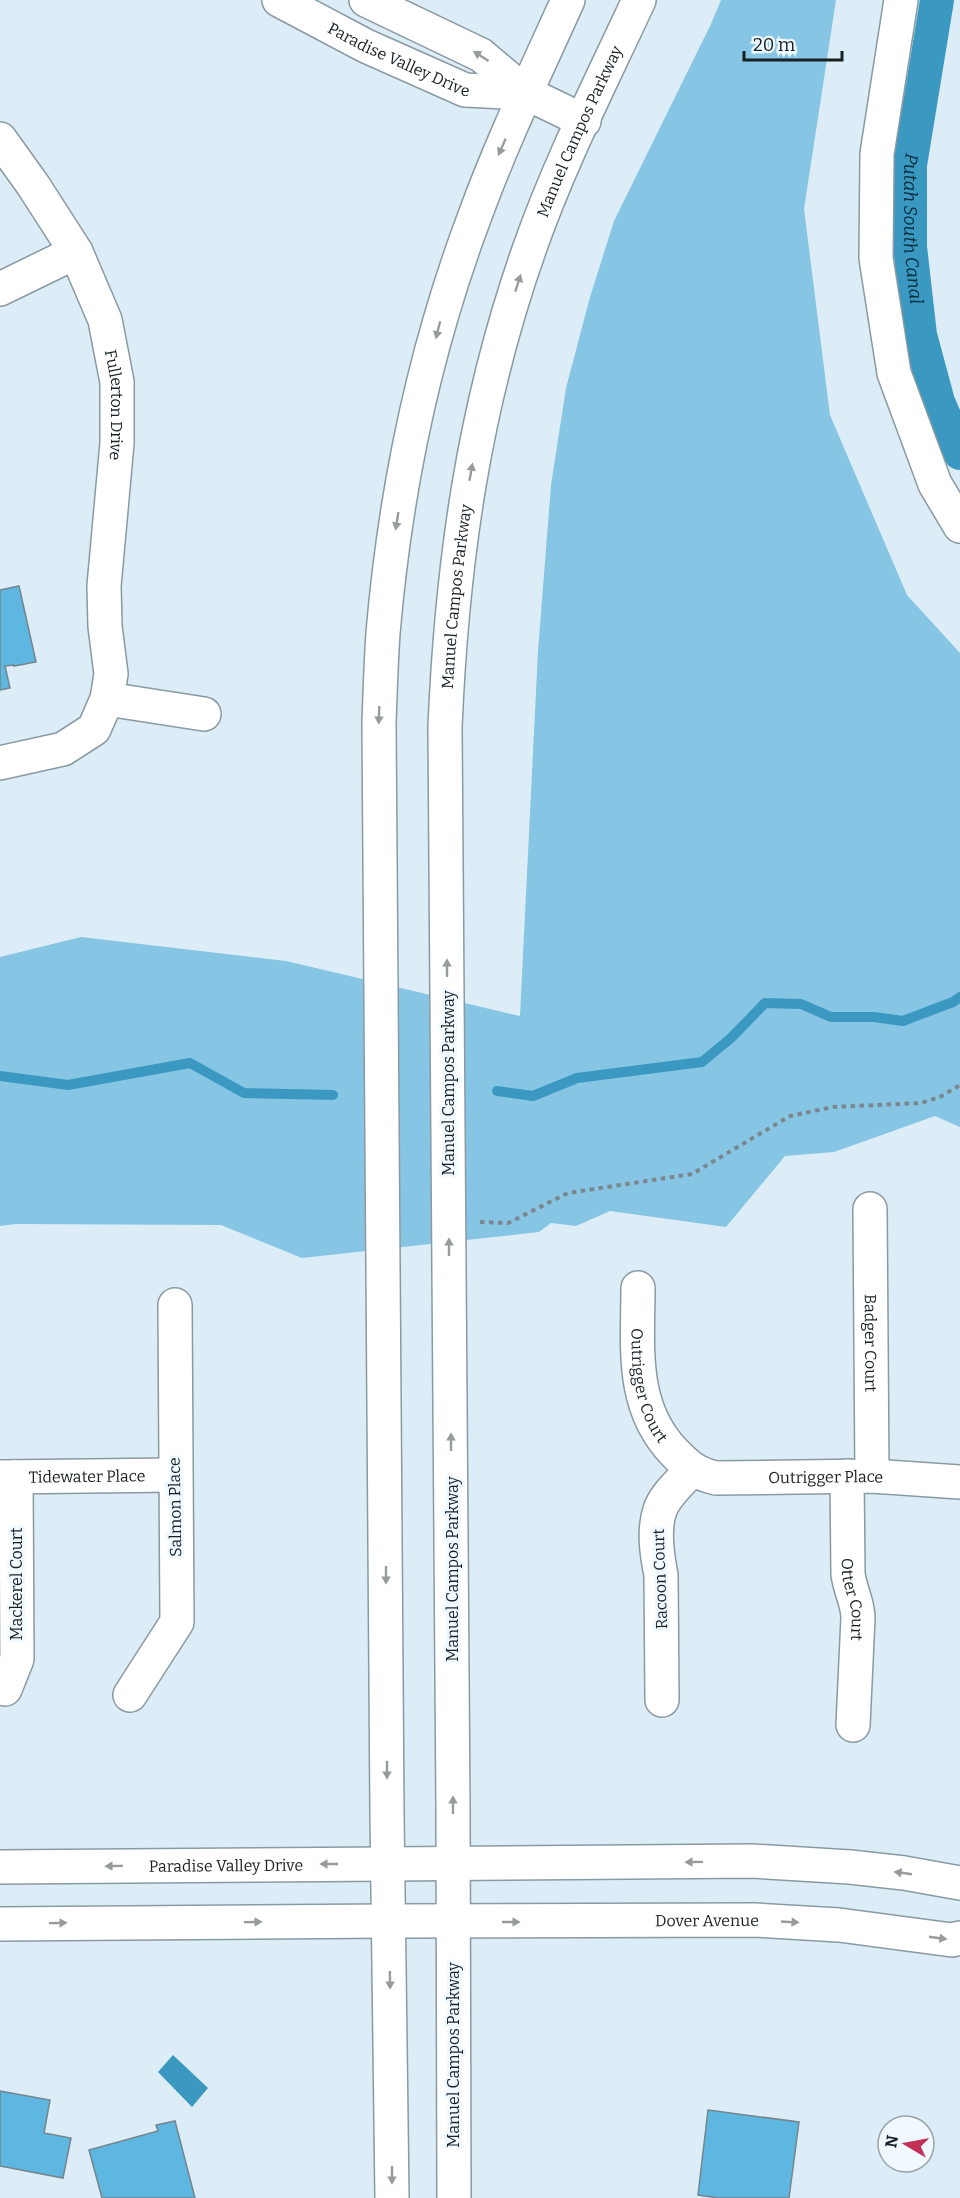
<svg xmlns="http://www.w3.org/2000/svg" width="960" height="2198" viewBox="0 0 960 2198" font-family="Bitter,serif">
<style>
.green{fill:#87c5e5}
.water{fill:#3b98c0}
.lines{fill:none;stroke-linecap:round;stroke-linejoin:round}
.stream{stroke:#3b98c0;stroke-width:10}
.canal{stroke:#3b98c0;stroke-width:34}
.building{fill:#5db7e1;stroke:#75858d;stroke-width:1.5}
.minor-casing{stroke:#8a9aa3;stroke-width:36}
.major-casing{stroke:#8a9aa3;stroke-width:36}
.path{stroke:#7b878e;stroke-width:4;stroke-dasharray:4.5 4.5;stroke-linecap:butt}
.minor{stroke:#fff;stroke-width:33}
.major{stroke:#fff;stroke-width:33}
.oneway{fill:#989b9c}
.labels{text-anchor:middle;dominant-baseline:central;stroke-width:6;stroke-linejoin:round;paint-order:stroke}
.street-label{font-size:16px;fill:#192023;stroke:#eff9ff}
.water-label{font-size:18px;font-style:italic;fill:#042f40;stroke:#eff9ff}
</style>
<rect width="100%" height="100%" fill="#dcedf7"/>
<path class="green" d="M721,0H836L804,209L830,415L907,595L960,653V1127L935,1116L834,1152L785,1156L726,1227L610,1211L576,1226L551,1223L539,1232L302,1258L221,1225L16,1224L0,1226V957L81,937L286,961L520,1016L538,651L551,485L566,388L590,297L614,221L711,24Z"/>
<path class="water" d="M173,2055L208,2088L192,2107L158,2072Z"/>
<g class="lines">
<g class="stream">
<path d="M0,1076L68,1085L190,1063L244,1093L333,1095"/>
<path d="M497,1091L533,1096L577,1078L702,1062L731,1038L765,1003L801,1004L831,1017H874L903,1021L953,1002L960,997"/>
</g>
<path class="canal" id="s1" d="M937,0L910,165V247L920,335L938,402L960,453"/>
</g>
<g class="building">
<path d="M19,586L36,662L14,666V665L5,666L10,688L0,690V590Z"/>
<path d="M0,2091L50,2100L44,2133L71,2138L63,2178L0,2166Z"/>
<path d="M708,2110L799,2122L789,2198H718L698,2195Z"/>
<path d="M175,2121L195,2198H102L89,2150L158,2131L156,2125Z"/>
</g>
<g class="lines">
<defs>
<g id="minor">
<path id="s2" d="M279,0L366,46L465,90L526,93"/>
<path d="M366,0L481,55L526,93L584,121"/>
<path d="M901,0L877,154L876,258L894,373L935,484L960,526"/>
<path id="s3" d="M0,139L33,185L76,252L105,320L117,382V443L104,586L105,626L111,674L107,699L94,729L63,749L0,763"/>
<path d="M0,289L76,252"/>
<path d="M107,699L204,714"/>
<path id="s4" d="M870,1209L872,1476"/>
<path id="s5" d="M638,1288C638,1347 630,1406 674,1452C687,1466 697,1474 716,1478L872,1476L960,1482"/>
<path id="s6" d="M847,1476L848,1574C850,1590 858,1603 858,1618L853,1725"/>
<path id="s7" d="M0,1477L175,1475"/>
<path d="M5,1689L17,1659L16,1477"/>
<path d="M130,1695L177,1622L175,1305"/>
<path d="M662,1700L661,1575C657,1555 653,1530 660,1510C665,1495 681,1482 692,1469"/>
<path id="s8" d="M0,1867L388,1864"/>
<path d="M0,1924L389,1921"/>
</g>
<g id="major">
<path d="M388,1864L752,1861L850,1867L904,1873L960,1883"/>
<path id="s9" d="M389,1921L755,1920L839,1925L952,1940L960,1938"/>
<path d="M392,2198L387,1813L379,723C380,693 381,663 383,633C395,494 424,352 473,221C500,146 535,73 568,0"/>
<path id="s10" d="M454,2198L453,1810L445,727C452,562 474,406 529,250C559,164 601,82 639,0"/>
</g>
</defs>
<use href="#minor" class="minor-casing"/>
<use href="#major" class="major-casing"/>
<path class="path" d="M480,1222L508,1223L568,1193L692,1174L790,1116L833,1107L921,1103L940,1097L960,1085"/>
<use href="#minor" class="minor"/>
<use href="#major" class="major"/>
</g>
<defs><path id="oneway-solid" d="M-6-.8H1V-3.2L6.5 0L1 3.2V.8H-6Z" transform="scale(1.5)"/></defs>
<g class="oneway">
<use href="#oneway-solid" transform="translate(481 56) rotate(-147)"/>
<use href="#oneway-solid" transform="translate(502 147) rotate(114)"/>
<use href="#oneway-solid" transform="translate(518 283) rotate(-72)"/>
<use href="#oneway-solid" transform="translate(438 330) rotate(104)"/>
<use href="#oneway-solid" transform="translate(471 472) rotate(-80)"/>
<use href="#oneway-solid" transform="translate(397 521) rotate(99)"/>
<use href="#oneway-solid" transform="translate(379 715) rotate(92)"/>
<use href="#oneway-solid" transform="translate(447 968) rotate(-90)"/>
<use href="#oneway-solid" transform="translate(449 1247) rotate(-90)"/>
<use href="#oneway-solid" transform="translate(451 1442) rotate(-90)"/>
<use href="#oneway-solid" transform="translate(386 1575) rotate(90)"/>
<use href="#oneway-solid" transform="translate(387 1770) rotate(90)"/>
<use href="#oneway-solid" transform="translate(453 1805) rotate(-90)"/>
<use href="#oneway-solid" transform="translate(694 1862) rotate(179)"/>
<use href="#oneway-solid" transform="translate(329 1864) rotate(180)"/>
<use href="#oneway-solid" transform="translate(114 1866) rotate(179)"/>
<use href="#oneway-solid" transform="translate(903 1873) rotate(-172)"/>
<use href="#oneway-solid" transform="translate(253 1922) rotate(-1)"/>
<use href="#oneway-solid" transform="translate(511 1922)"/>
<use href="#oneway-solid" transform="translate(790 1922) rotate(3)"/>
<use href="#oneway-solid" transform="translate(58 1923) rotate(-1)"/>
<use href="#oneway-solid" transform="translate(938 1938) rotate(8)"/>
<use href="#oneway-solid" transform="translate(390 1980) rotate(89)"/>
<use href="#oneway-solid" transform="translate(392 2175) rotate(90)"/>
</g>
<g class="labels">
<g class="street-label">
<text stroke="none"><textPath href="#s2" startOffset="134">Paradise Valley Drive</textPath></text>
<text stroke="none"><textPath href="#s10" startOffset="2086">Manuel Campos Parkway</textPath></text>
<text stroke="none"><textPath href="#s3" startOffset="296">Fullerton Drive</textPath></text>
<text stroke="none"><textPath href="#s10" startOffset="1602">Manuel Campos Parkway</textPath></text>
<text transform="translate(448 1083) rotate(-90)">Manuel Campos Parkway</text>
<text stroke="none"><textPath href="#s4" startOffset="134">Badger Court</textPath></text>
<text stroke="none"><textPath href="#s5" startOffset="99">Outrigger Court</textPath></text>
<text stroke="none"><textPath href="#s7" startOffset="87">Tidewater Place</textPath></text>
<text stroke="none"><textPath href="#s5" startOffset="333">Outrigger Place</textPath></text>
<text transform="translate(175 1507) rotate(-91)">Salmon Place</text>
<text transform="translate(452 1569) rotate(-90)">Manuel Campos Parkway</text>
<text transform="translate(660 1579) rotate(-92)">Racoon Court</text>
<text transform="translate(16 1584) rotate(-90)">Mackerel Court</text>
<text stroke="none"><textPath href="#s6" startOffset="124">Otter Court</textPath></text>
<text stroke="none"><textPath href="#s8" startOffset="226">Paradise Valley Drive</textPath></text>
<text stroke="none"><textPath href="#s9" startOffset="318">Dover Avenue</textPath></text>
<text transform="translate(453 2055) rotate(-90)">Manuel Campos Parkway</text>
</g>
<g class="water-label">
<text stroke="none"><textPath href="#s1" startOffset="231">Putah South Canal</textPath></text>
</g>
</g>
<g transform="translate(906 2144) rotate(280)"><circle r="28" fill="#eff9ff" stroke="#99a2a7" stroke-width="1.5"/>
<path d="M0-4.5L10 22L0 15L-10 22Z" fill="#c23258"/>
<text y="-9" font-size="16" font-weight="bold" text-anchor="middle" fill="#192023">N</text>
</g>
<path d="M744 51v9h98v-9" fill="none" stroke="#192023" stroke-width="3"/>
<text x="753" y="51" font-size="18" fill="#192023" stroke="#eff9ff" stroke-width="4.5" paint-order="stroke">20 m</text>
</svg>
